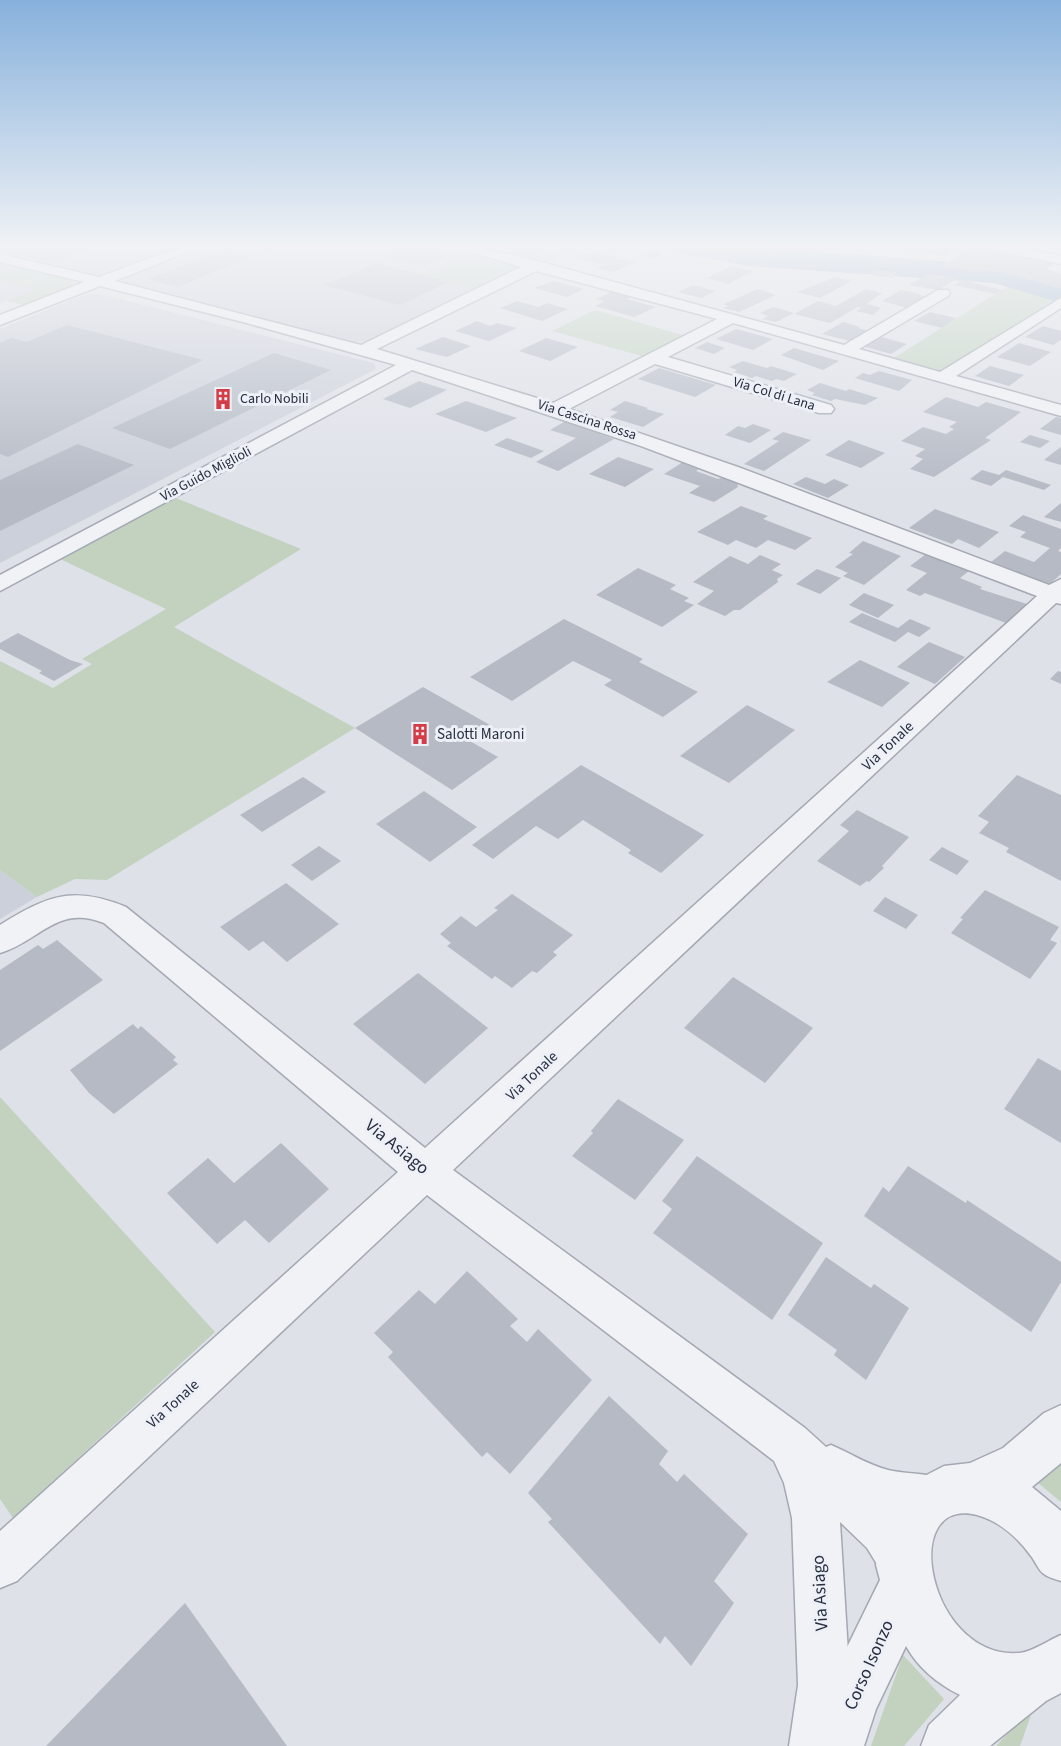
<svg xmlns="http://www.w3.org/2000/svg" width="1061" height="1746" viewBox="0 0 1061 1746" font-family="'Source Sans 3',sans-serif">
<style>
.built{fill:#ccd0da}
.green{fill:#c2d2bf}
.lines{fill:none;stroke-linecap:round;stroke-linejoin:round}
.river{fill:#97acca;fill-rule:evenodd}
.building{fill:#b5bac5}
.minor-casing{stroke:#a3a8b2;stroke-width:3}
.tertiary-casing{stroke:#a3a8b2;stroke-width:3}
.minor{fill:#f1f2f6;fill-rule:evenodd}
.tertiary{fill:#f1f2f6;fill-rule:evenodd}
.labels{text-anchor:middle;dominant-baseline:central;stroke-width:6;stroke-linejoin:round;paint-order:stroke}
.far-street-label{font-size:14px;fill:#272e40;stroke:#edf0f6}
.far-poi-label{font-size:14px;fill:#272e40;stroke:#edf0f6;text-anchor:start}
.poi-label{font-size:15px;fill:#272e40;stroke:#edf0f6;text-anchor:start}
.street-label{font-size:15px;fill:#272e40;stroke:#edf0f6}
.near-street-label{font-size:18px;fill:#272e40;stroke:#edf0f6}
</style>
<rect width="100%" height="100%" fill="#dee1e8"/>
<g class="built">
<path d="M0,246H180L95,276L0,254Z"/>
<path d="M209,246H442L468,252L420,275L475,289L369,341L357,342L123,282L124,279Z"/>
<path d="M496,246H584L547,263L500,252L503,248Z"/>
<path d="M0,280L36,289L0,303Z"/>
<path d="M99,294L374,363L376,369L0,563V329L84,295Z"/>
<path d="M0,870L37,897L0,919Z"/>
</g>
<g class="green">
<path d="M664,246L767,262L926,272L875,270L870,272C801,267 731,268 664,246Z"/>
<path d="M468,252L518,264L519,267L475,289L419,275Z"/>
<path d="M839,253L1002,272L1061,291L1021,277L992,271L831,257Z"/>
<path d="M4,263V265L73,280L72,286L24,305L6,301L35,289L0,280V264Z"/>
<path d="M973,274L1005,279L1061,296V299L941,372L894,358L1011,284Z"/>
<path d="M595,310L686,336L645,357L552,331Z"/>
<path d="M176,498L301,549L174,627L355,728L107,880L75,879L37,897L0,870V661L53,688L92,664L82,659L166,609L60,559Z"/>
<path d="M0,1097L215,1332L13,1518L0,1499Z"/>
<path d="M1061,1449V1502L1031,1477Z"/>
<path d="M903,1655L944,1699L904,1746H871Z"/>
<path d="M1031,1715L1020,1746H996L1015,1726Z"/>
</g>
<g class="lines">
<path class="river" d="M671,246H736L997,265L1061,284V303L994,283L748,266L675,252Z"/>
</g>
<g class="building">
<path d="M0,246H84L91,248L51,263L0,250Z"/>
<path d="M249,246H280L268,251Z"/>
<path d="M521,246H536L549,249L533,256L510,251Z"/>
<path d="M772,246H823L828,247L816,254L789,248L775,255L761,252Z"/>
<path d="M946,246L957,248L945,256L891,247Z"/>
<path d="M973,246L1055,263L1047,269L1061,274V289L1002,272L940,267Z"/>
<path d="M410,247L447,256L424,266L386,256Z"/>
<path d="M652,251L662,254L651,259L641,256Z"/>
<path d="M596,252L636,262L613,272L597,268L604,265L573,257Z"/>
<path d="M229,253L250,257L178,287L148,279L211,255L219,257Z"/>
<path d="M374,264L383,265L449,282L400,305L324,285Z"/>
<path d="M731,266L753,271L728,284L707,278Z"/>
<path d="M875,270L896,272L893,278L871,275Z"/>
<path d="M928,274L940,275L957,279L938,290L908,285Z"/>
<path d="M835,277L852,281L820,298L797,292Z"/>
<path d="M962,280L1002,290L995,294L955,285Z"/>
<path d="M553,281L584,289L567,297L534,288Z"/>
<path d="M693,285L715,291L701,298L678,292Z"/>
<path d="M758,289L776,295L739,312L723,308L728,306L724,304Z"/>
<path d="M866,289L882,293L867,304L881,308L873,315L856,311L861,308L858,307L830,323L794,314L818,301L836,306Z"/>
<path d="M901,290L915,293L930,298L911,309L882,301Z"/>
<path d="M614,291L634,296L627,299L656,307L634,317L595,306L605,301L596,299Z"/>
<path d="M517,301L538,307L547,303L568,309L542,321L500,308Z"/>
<path d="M773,307L794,313L776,322L762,319L768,316L760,313Z"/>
<path d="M930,312L956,318L942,328L914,321Z"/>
<path d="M477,321L490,326L497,323L517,328L489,341L455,331Z"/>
<path d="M843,322L860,327L858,328L869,331L850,341L822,334Z"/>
<path d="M67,325L203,360L8,457L0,454V343L11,338L27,342Z"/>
<path d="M1043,326L1061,331V340L1053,345L1025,337Z"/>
<path d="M736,329L773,339L753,350L716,339Z"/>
<path d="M878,336L907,344L891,354L862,346Z"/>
<path d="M443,337L471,346L447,357L415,349Z"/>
<path d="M546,338L578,347L550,361L519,351Z"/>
<path d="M707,342L725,348L714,354L695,348Z"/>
<path d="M1019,343L1051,352L1030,366L997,357Z"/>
<path d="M794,348L839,361L823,370L781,355Z"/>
<path d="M274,353L331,370L170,449L112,428Z"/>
<path d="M743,361L767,368L771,366L797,374L784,381L776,379L772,381L756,376L752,378L734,372L737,370L729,367Z"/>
<path d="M990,366L1024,375L1009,386L975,376Z"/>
<path d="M659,368L716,385L695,397L638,379Z"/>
<path d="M879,371L912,380L899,391L855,378L863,373L870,375Z"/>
<path d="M419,381L447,390L410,408L383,399Z"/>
<path d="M820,383L846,391L849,389L878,398L865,405L835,399L831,401L812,395L815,393L807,390Z"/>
<path d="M946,397L978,407L986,402L1021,412L985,438L991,440L934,477L910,469L923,459L915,456L925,449L901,441L923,427L946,434L954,429L949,427L957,422L923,412Z"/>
<path d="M466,401L517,418L486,432L435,414Z"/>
<path d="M625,401L648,408L646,409L664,414L643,427L610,417L618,412L610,410Z"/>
<path d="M1056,417L1061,418V435L1040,429Z"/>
<path d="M569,419L606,431L600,434L614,439L558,471L536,462L576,438L550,430Z"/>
<path d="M753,424L771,430L750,443L725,435L738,426L745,428Z"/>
<path d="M783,432L811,440L764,471L744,464L779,441L772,439Z"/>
<path d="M1030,435L1050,441L1040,448L1020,442Z"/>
<path d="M507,438L544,451L531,458L494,445Z"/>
<path d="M849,440L885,453L861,468L825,455Z"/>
<path d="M78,444L134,465L0,531V480Z"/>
<path d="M1061,447V465L1044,460L1054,452Z"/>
<path d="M618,457L654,469L625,487L589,474Z"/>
<path d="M683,462L699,469L696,471L718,479L723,477L737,483L738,487L714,502L689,493L700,486L664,474Z"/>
<path d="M982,470L999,475L1006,470L1051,485L1044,490L1003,477L991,486L970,479Z"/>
<path d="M806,477L825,484L834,479L849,485L828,498L793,484Z"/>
<path d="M1061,503V522L1044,517Z"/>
<path d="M741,506L768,516L763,519L812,538L795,550L768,540L756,548L736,540L728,545L697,532Z"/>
<path d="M935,509L999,532L979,548L958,539L952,544L909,528Z"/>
<path d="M1023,515L1061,529V548L1058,551L1061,552V574L1050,584L991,562L1005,551L1034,562L1050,548L1020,537L1026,532L1009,526Z"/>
<path d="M863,541L901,556L864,585L843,576L848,573L835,567L853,554L849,553Z"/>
<path d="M926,554L969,571L960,578L982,587L980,589L1027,604L1006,623L925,593L920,596L906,590L927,573L910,566Z"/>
<path d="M760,555L781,564L772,570L783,575L777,579L778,582L740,610H734L725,616L697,604L714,591L693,582L730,556L748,564Z"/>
<path d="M638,568L676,585L670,589L689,598L684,601L694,605L662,627L596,595Z"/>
<path d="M817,569L841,578L820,594L796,584Z"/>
<path d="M864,593L894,605L878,618L849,605Z"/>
<path d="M862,613L898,628L910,619L931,628L919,637L908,632L895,642L849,622Z"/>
<path d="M564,619L643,659L639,662L698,692L663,717L604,685L612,680L573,661L512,701L470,677Z"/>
<path d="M18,633L70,660L83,664L54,681L39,673L42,671L0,649V643Z"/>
<path d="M929,642L965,657L935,684L897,667Z"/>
<path d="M860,660L910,683L882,707L827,682Z"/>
<path d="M1058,671L1061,672V684L1050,679Z"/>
<path d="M423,687L490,725L468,740L498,757L452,790L355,728Z"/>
<path d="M747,705L795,730L729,783L680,756Z"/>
<path d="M581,765L597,774L704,835L661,873L628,853L631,850L583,820L558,839L536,826L493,859L472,845Z"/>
<path d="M1017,775L1061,795V881L1006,852L1009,848L979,833L989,822L978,816Z"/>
<path d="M303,777L326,792L262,832L240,815Z"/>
<path d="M424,791L477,827L430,862L376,824Z"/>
<path d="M857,810L909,837L882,866L884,868L869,882L867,881L860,886L817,861L849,831L840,825Z"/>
<path d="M319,846L341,861L312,881L291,865Z"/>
<path d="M942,847L969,861L957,875L929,860Z"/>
<path d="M286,883L339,924L287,962L263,941L249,951L220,927Z"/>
<path d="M985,890L1059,927L1050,940L1057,943L1030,979L951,933L963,919L960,918Z"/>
<path d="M512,894L573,935L553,952L557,955L537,973L532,971L512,988L495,976L492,979L447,946L451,943L440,934L461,916L476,927L498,910L494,908Z"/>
<path d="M885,897L918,915L906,929L873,911Z"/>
<path d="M57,940L103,980L0,1051V970L38,945L43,949Z"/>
<path d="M418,973L488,1028L425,1084L353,1024Z"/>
<path d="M733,977L813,1028L765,1083L684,1028Z"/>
<path d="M133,1024L138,1029L141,1026L176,1057L173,1060L178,1064L114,1114L89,1093L70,1070Z"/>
<path d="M1038,1058L1061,1071V1143L1004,1109Z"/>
<path d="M618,1099L684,1140L635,1200L572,1156L593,1133L591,1131Z"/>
<path d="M281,1143L329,1189L269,1243L245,1220L217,1244L167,1193L208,1158L234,1183Z"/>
<path d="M697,1156L823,1243L772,1320L653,1233L672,1209L662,1201Z"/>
<path d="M908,1166L966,1203L967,1200L1061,1262V1282L1031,1332L864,1216L883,1187L889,1192Z"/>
<path d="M826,1257L871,1288L874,1284L909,1308L866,1380L834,1355L837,1350L788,1315Z"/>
<path d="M467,1271L518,1319L510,1326L527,1342L538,1329L592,1380L510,1474L487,1452L482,1457L388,1357L393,1352L374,1333L419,1290L435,1304Z"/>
<path d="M609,1396L668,1451L659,1464L677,1482L684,1474L748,1534L714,1581L734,1603L691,1666L665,1636L660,1644L548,1522L552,1519L528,1493Z"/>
<path d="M185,1603L287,1746H46Z"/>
</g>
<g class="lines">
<defs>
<g id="minor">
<path d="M182,246H202L115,281L361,345L521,267L452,246H475L541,262L844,345L938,290H948L950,293L948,296L859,349L940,372L1061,298V308L956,376L1061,405V416L733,323L668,357L831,405L834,409L831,413H819L655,364L569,409L738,467L1049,585L1061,579V604L1056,603L453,1170L805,1428L826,1447L831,1445C850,1453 868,1465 888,1470C909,1475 929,1472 949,1481L956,1497L949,1513L933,1520L904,1519L927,1562L920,1579L903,1586L886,1579L867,1548L840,1522L850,1685L843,1746H789L798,1685L792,1518L784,1483L774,1461L427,1195L17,1581L0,1588V1531L398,1172L104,923C57,904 40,941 0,953V925C47,896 72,885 126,907L425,1148L1037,596L641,446L412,370L0,591V575L396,365L243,322L100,286L0,325V315L84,282L0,262V254L99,277ZM536,271L717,319L553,403L377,349Z"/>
<path d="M987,246H1014L1061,256V264L994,250Z"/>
</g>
<path id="tertiary" d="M1061,1405V1463L1032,1487L1061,1511V1581C1056,1579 1049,1578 1044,1574C1039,1571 1035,1561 1031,1556C1018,1538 999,1521 977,1515C897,1495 929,1660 1019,1653C1032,1652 1049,1640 1061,1635V1693L1046,1701L990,1746H921L929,1725L960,1695C938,1684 918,1668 906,1646L876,1709L864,1746H806L830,1682L880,1580L876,1565L881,1530L889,1512L909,1484L944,1466L970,1463L1003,1448L1044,1413Z"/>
</defs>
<use href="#minor" class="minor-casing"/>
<use href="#tertiary" class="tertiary-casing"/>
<use href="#minor" class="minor"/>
<use href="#tertiary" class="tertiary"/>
</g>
<linearGradient id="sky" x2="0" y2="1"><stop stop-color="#87b1dc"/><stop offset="0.5" stop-color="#f0f2f5"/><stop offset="1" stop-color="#f0f2f5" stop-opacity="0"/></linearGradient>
<rect width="1061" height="491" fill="url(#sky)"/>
<defs>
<symbol id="building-bare" viewBox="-9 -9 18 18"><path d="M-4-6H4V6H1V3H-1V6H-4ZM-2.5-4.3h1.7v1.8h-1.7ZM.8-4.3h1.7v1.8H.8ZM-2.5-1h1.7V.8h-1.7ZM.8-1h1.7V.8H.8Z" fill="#d33d47" stroke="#edf0f6" stroke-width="2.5" paint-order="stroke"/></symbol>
</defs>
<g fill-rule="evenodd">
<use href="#building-bare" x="208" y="384" width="30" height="30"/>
<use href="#building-bare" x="405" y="719" width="30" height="30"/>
</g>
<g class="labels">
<g class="far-street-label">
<text transform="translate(774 394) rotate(17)">Via Col di Lana</text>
<text transform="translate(587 420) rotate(18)">Via Cascina Rossa</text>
<text transform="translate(206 474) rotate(-28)">Via Guido Miglioli</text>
</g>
<g class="far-poi-label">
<text x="240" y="399">Carlo Nobili</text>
</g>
<g class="poi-label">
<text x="437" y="734">Salotti Maroni</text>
</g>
<g class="street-label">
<text transform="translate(888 746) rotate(-43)">Via Tonale</text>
<text transform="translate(532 1076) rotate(-43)">Via Tonale</text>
<text transform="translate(173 1404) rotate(-42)">Via Tonale</text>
</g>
<g class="near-street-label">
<text transform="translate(397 1147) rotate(39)">Via Asiago</text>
<text transform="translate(820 1593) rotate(-93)">Via Asiago</text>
<text transform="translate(869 1665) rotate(-66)">Corso Isonzo</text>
</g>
</g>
</svg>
